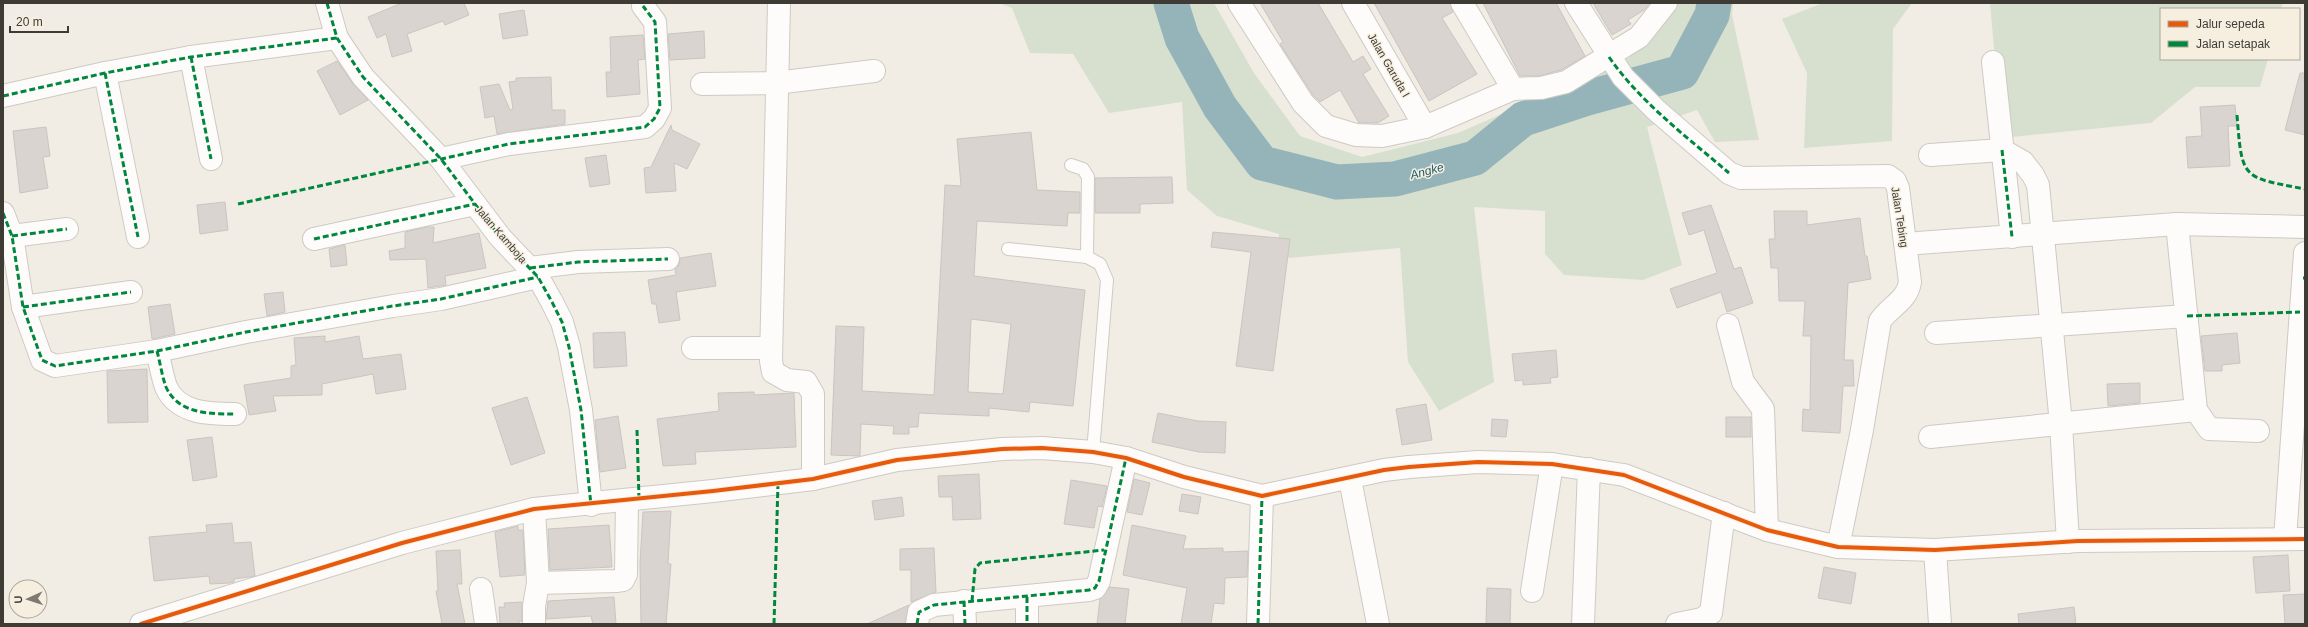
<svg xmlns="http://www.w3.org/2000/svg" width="2308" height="627" font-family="Helvetica,sans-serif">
<rect width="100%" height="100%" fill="#f1ede5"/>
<g fill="#d7e0cf">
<polygon points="999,3 1214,3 1254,73 1300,136 1362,157 1458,133 1629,58 1661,3 1733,3 1732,15 1759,140 1715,142 1697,110 1647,127 1682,265 1643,280 1564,275 1545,254 1545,211 1474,207 1494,382 1439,411 1408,362 1400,248 1277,259 1279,234 1217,216 1187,190 1182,102 1109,113 1073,54 1030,53 1012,8"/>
<polygon points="1823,3 1912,3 1893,29 1892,141 1804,148 1807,73 1782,19"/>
<polygon points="1990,3 2283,3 2281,9 2161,9 2161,59 2268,59 2260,87 2195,87 2151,123 2002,138"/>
</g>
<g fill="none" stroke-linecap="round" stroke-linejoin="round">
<polyline stroke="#95b4ba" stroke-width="35" points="1171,3 1182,38 1220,107 1262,163 1337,182 1395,179 1475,158 1523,119 1587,98 1682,72 1712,15 1714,3"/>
</g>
<g fill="#d9d4cf" stroke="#cac5c0" fill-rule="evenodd">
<polygon points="402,3 464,3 469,15 445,25 443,21 407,34 412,51 392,57 386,34 377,38 368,17"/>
<polygon points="1260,3 1318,3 1353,62 1363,56 1371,69 1363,74 1389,116 1378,123 1359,123 1340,90 1320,102 1313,95 1280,44 1283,42"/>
<polygon points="1374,3 1450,3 1453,12 1442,18 1477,74 1429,101"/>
<polygon points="1483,3 1556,3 1585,56 1561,70 1539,76 1520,76"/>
<polygon points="1593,3 1650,3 1644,10 1628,20 1631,24 1612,35"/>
<polygon points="524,10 528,35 503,39 499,14"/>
<polygon points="704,31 705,58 670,60 668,34"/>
<polygon points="643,35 645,59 638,60 640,94 607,97 606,72 611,72 610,37"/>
<polygon points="337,61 353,84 368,100 340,115 317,71"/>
<polygon points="2300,73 2305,73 2305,135 2285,130"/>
<polygon points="551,77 552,110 565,110 565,124 497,134 494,116 485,118 480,87 499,84 510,110 513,109 509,82 516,81 516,78"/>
<polygon points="2235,105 2237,126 2228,126 2230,166 2188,168 2186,137 2202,136 2200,107"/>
<polygon points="671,125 672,130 700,144 687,169 674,163 676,191 646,193 644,168 651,167"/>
<polygon points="46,127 50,156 43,157 48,188 20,193 13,131"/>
<path d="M 1031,132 L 1037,190 L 1080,192 L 1080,213 L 1068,213 L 1067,226 L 977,221 L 974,276 L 1085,290 L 1073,406 L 1030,402 L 1029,412 L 989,408 L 989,416 L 919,413 L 918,427 L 909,427 L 909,434 L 893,434 L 894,426 L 861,424 L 860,456 L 831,455 L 836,326 L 864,327 L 862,391 L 934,395 L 945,185 L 961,186 L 957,139 ZM 971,319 L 1011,324 L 1003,394 L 968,392 Z"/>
<polygon points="606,155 610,184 590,187 585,158"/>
<polygon points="1172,177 1173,203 1140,204 1140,213 1095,213 1095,178"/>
<polygon points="225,202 228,230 200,234 197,205"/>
<polygon points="1711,205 1734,269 1741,267 1753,303 1727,312 1721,292 1677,308 1670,289 1717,273 1704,230 1689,235 1682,213"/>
<polygon points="1774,211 1807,211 1807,225 1860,218 1865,256 1867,256 1871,279 1848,283 1844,360 1853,360 1854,386 1843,386 1840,433 1802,431 1803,409 1810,410 1811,336 1803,336 1805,301 1779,301 1778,268 1771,268 1769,239 1775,239"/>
<polygon points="427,227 434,227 433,243 479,233 486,268 445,276 446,285 428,288 426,259 390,260 389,251 405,248 405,232"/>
<polygon points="1213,232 1290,239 1273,371 1236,366 1251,252 1211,247"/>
<polygon points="345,245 347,265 331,267 329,249"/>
<polygon points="711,253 716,286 676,292 680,320 659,323 656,304 652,304 648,280 676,275 675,269 679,265 680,258"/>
<polygon points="283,292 285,312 267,316 264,294"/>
<polygon points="170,304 175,334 152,339 148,307"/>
<polygon points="625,332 627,366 594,368 593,333"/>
<polygon points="2237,333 2240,363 2222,365 2222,371 2205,371 2201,336"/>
<polygon points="325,336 325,342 359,336 363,359 401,354 406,389 376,394 373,374 322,384 322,395 273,396 276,411 249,415 244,385 291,378 291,366 296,365 294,338"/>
<polygon points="1556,350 1558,377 1550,378 1551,383 1523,385 1523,380 1515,381 1512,354"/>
<polygon points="147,369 148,422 108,423 107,371"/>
<polygon points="2140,383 2140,403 2108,406 2107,384"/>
<polygon points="754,392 754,395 794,393 796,447 695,452 696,464 663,466 657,419 719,411 718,393"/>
<polygon points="527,397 545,453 511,465 492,408"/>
<polygon points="1426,404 1432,440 1402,445 1396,409"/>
<polygon points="1158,413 1198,421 1226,422 1225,453 1199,452 1152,442"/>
<polygon points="618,416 626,468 600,472 595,420"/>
<rect x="1726" y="417" width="25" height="20"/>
<polygon points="1492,419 1508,420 1506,437 1491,436"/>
<polygon points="212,437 217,477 193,481 187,440"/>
<polygon points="979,474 981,519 953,520 952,497 939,497 938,476"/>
<polygon points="1134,479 1150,483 1142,515 1127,512"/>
<polygon points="1071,480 1107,486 1102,507 1098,506 1094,528 1064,524"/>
<polygon points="1182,494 1201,497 1198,514 1179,511"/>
<polygon points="902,497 904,516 875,520 872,501"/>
<polygon points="671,511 668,564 671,564 666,624 641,624 640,563 643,512"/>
<polygon points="232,523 234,543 251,542 255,576 234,579 234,582 230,583 210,584 209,576 154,581 149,537 207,532 206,525"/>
<polygon points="609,525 612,567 550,570 548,529"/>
<polygon points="1132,525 1186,536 1183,549 1223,548 1223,552 1248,551 1247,577 1225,578 1224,604 1214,603 1211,624 1181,624 1187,588 1123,575"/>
<polygon points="518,526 518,530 523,530 525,575 500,577 495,532"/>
<polygon points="934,548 936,592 911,602 911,570 900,570 900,549"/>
<polygon points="460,550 462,584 457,584 465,624 442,624 436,591 438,591 436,551"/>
<polygon points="2288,555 2290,591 2256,593 2253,557"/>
<polygon points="1824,567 1856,573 1851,604 1818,598"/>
<polygon points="1110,587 1129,589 1125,624 1097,624 1100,599"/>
<polygon points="1487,588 1511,589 1510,624 1486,624"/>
<polygon points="2305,594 2305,624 2285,624 2283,595"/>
<polygon points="614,597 616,624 593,624 591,616 546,619 548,601"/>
<polygon points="522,602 522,621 519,621 519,624 500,624 499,607 505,607 504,603"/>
<polygon points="909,605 905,624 867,624"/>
<polygon points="2074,607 2076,624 2019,624 2018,614"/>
</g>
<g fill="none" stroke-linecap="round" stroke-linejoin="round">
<g stroke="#cdcac3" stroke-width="14">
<g id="lane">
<polyline points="1071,165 1083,169 1088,177 1087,257"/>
<polyline points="1008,249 1087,257 1100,264 1107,280 1093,452"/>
</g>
</g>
<g stroke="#cdcac3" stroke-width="24">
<g id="street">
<polyline points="327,3 337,38 363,77 441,159 500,237 538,277 552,302 562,322 569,347 581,410 591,505"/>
<polyline points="779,3 771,361 773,372 787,380 806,382 813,394 813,479"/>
<polyline points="1239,3 1303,103 1326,126 1356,135 1382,136 1425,127 1513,89 1541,88 1566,82 1639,37 1666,3"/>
<polyline points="1353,3 1425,127"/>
<polyline points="1462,3 1513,89"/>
<path d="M 1576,3 L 1623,77 L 1656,110 L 1729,173 L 1741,178 L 1888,176 L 1895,181 L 1898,188 L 1910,282 C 1907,301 1890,306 1880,321 L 1862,430 L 1838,547"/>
<polyline points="191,57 211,159"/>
<polyline points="1993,62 2012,237"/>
<polyline points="105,73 138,237"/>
<polyline points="702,84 776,83 874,71"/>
<polyline points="3,96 105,73 191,57 337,38"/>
<polyline points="1930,155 2002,150 2023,162 2033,175 2038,185 2061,424 2068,542"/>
<polyline points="441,159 509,144 645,127 654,119 660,108 655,22 643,6"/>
<polyline points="3,213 12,236 23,307 42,360 55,366 157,351 246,332 393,306 441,299 538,277"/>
<polyline points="2177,224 2196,410"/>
<polyline points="12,236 67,229"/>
<polyline points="314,239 475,204"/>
<polyline points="1918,243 2177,224 2305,227"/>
<polyline points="530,268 578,262 668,259"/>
<polyline points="23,307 131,292"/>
<polyline points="1728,325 1743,382 1763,409 1767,530"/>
<polyline points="1936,333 2187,316"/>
<polyline points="693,348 770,348"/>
<path d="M 157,351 C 160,362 162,376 166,387 C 178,414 210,414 235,414"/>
<polyline points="1930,437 2196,410 2209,429 2258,431"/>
<polyline points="1350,479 1378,624"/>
<polyline points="534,509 538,583 616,581 623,580 626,574 627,500"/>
<polyline points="2285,539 2305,253"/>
<polyline points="1935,550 1940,624"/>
<polyline points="481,589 486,624"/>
<polyline points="1532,591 1552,464"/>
<polyline points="1027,597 1027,624"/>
<polyline points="964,601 965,624"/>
<polyline points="141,624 402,543 534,509 713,491 813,479 897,460 1002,449 1042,448 1093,452 1126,458 1184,477 1262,496 1384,470 1409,467 1478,462 1552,464 1624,475 1767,530 1838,547 1935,550 2078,541 2305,539"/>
<polyline points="534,624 534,606 538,583"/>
<polyline points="917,624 919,612 934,605 1089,590 1095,588 1099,581 1126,458"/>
<polyline points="1258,624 1262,496"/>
<polyline points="1583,624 1589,469"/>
<polyline points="1677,624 1702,619 1711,613 1724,513"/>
</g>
</g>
<use href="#lane" stroke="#fdfcfb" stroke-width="12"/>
<use href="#street" stroke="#fdfcfb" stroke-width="22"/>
<g stroke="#00873e" stroke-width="3" stroke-dasharray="6 3" stroke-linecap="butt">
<polyline points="327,3 337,38 363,77 441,159 500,237 538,277 552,302 562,322 569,347 581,410 591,505"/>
<polyline points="191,57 211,159"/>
<path d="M 1609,57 C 1641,103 1687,137 1729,173"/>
<polyline points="105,73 138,237"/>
<polyline points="3,96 105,73 191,57 337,38"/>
<path d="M 2237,115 C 2242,180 2242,177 2305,189"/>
<polyline points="2002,150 2012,237"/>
<polyline points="238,204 509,144 645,127 654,119 660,108 655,22 643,6"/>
<polyline points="3,213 12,236 23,307 42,360 55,366 157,351 246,332 393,306 441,299 538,277"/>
<polyline points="12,236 67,229"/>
<polyline points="314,239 475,204"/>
<polyline points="530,268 578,262 668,259"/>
<polyline points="2303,278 2305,278"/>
<polyline points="23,307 131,292"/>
<polyline points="2187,316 2300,312"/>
<path d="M 157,351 C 160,362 162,376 166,387 C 178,414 210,414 235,414"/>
<polyline points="637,430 639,499"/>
<polyline points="1027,597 1027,624"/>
<polyline points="964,601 965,624"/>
<polyline points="972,601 975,569 980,563 1104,550"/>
<polyline points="774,624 778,483"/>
<polyline points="917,624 919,612 934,605 1089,590 1095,588 1099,581 1126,458"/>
<polyline points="1258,624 1262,496"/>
</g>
<g stroke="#f6efe0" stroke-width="6">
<polyline id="cycleway" points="141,624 402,543 534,509 713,491 813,479 897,460 1002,449 1042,448 1093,452 1126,458 1184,477 1262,496 1384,470 1409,467 1478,462 1552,464 1624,475 1767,530 1838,547 1935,550 2078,541 2305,539"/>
</g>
<use href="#cycleway" stroke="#e8590c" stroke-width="4"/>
</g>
<g text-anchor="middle" stroke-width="3" stroke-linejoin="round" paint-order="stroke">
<g font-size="11" fill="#3e3b35" stroke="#f6efe0">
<text transform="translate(1389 65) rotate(60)" y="4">Jalan Garuda I</text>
<text transform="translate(1900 217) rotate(81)" y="4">Jalan Tebing</text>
<text transform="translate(501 234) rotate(49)" y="4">Jalan Kamboja</text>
</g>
<g font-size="12" font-style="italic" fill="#1f5b6a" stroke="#f6efe0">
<text transform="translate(1427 171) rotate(-15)" y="4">Angke</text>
</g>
</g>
<rect width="2308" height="627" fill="none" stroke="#3e3b35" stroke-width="8"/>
<rect x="2160" y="8" width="140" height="52" fill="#f6efe0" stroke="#aca79c"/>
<rect x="2168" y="21" width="20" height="6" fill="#e8590c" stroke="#aca79c"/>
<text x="2196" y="28" font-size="12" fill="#3e3b35">Jalur sepeda</text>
<rect x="2168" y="41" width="20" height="6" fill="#00873e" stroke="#aca79c"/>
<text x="2196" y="48" font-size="12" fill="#3e3b35">Jalan setapak</text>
<g transform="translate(28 599) rotate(267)"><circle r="19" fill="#f6efe0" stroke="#aca79c"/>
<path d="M0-3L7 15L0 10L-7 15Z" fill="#7d7973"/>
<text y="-6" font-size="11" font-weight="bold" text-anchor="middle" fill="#3e3b35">U</text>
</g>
<path d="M10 26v6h58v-6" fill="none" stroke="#3e3b35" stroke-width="2"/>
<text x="16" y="26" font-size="12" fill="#3e3b35" stroke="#f6efe0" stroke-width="3" paint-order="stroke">20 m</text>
</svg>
